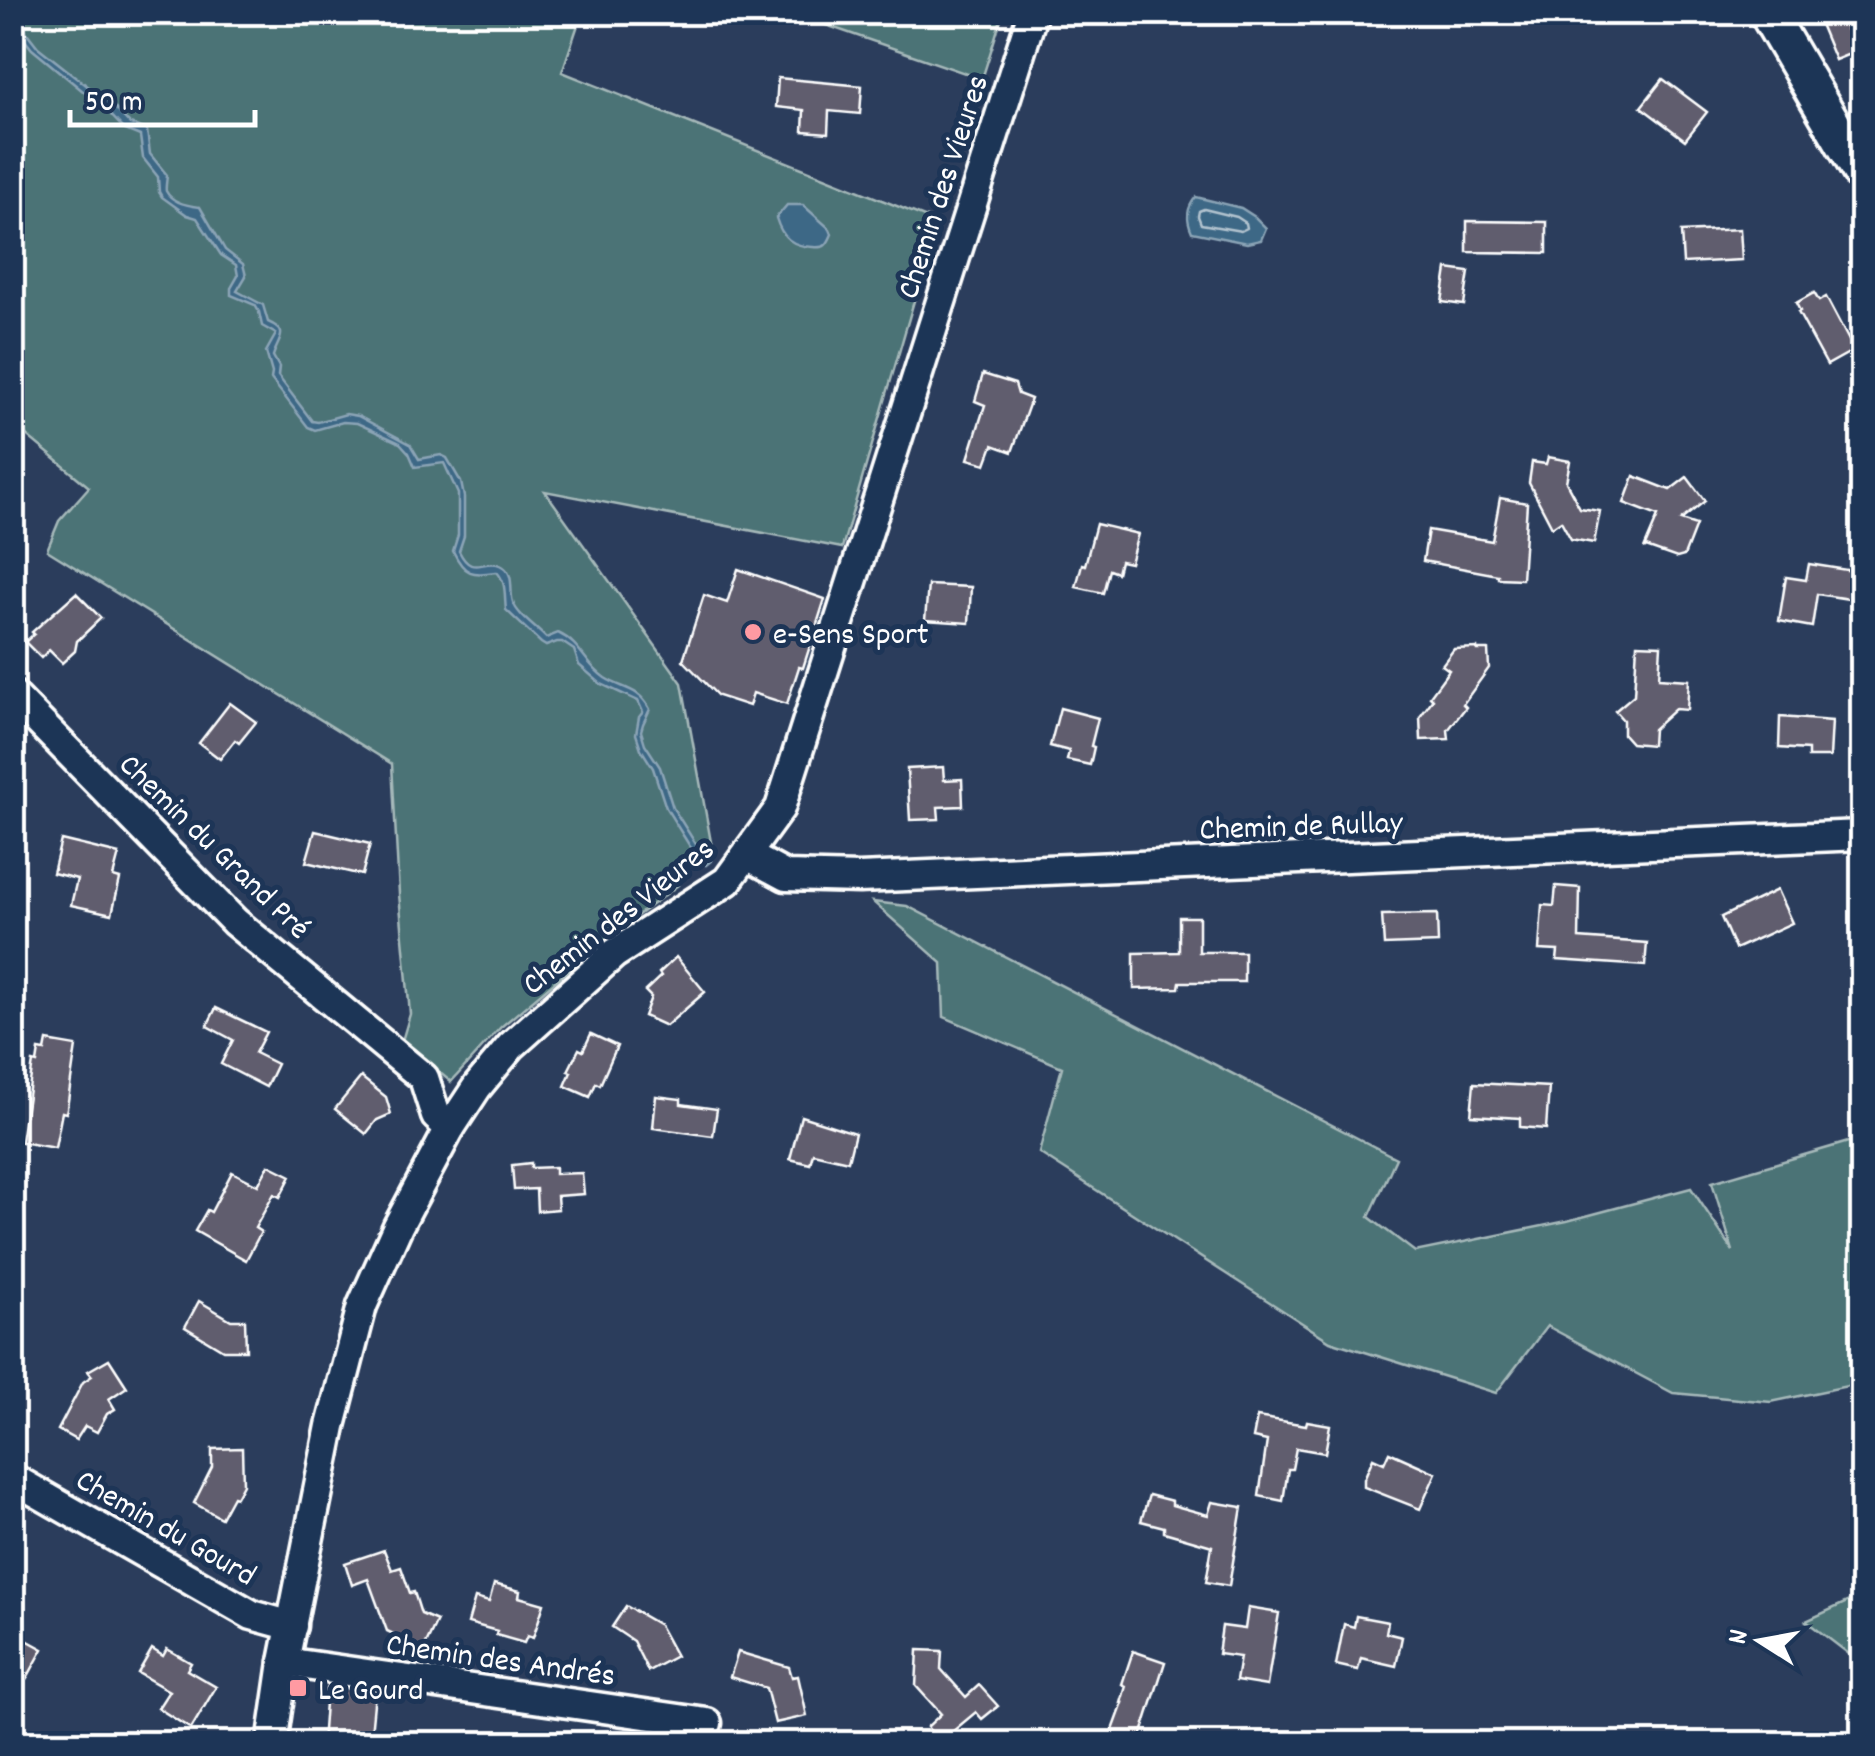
<svg xmlns="http://www.w3.org/2000/svg" width="1875" height="1756" font-family="Dekko,sans-serif">
<rect width="100%" height="100%" fill="#2b3d5c"/>
<filter id="ink" filterUnits="userSpaceOnUse"><feTurbulence type="fractalNoise" baseFrequency=".01" numOctaves="2"/><feDisplacementMap in="SourceGraphic" scale="20" xChannelSelector="R" yChannelSelector="G"/><feConvolveMatrix kernelMatrix="1 2 1 2 8 2 1 2 1" color-interpolation-filters="sRGB"/></filter>
<g filter="url(#ink)">
<g fill="#4c7376" stroke="#a6b9ba" stroke-width="2.5">
<polygon points="12,13 582,13 562,72 937,222 842,548 545,491 682,683 713,853 680,869 678,885 597,946 501,1027 451,1082 402,1041 410,1014 399,894 392,764 47,550 59,521 89,487 13,424"/>
<polygon points="791,13 1003,13 982,79"/>
<polygon points="873,902 907,906 1396,1158 1369,1217 1415,1252 1567,1221 1691,1188 1733,1251 1712,1182 1862,1138 1862,1383 1771,1402 1673,1393 1547,1326 1496,1393 1330,1341 1039,1153 1062,1067 944,1017 942,963"/>
<polygon points="1862,1595 1862,1664 1806,1621"/>
</g>
<g fill="#3e6886" stroke="#8ba4b6" stroke-width="2.5">
<path d="M 12,13 L 20,13 L 17,20 L 38,47 L 113,106 L 130,124 L 147,130 L 150,154 L 167,175 C 167,178 165,188 166,191 C 172,203 190,206 200,207 L 225,250 L 243,264 L 246,276 L 237,291 L 263,305 L 268,322 C 291,332 278,339 273,356 L 279,367 L 278,376 L 312,421 L 318,422 L 346,414 L 358,416 L 410,444 L 419,459 L 441,455 L 447,458 L 461,482 L 464,497 L 464,536 L 459,551 C 472,578 483,558 500,565 C 516,572 509,591 513,602 C 517,615 537,628 546,638 L 558,633 C 582,644 584,664 605,678 C 624,690 638,687 650,709 L 643,724 L 641,731 L 645,744 L 660,767 L 673,808 L 699,849 L 711,861 L 706,865 L 694,853 L 666,808 L 653,768 L 641,749 L 636,734 L 639,717 L 643,712 L 638,701 L 601,684 L 579,665 L 574,650 L 562,642 L 557,642 L 546,646 L 541,643 L 506,610 C 504,596 507,583 497,572 C 472,575 465,576 453,551 L 458,535 L 458,494 L 444,463 L 415,467 L 409,453 L 400,443 L 357,423 L 343,422 L 315,430 L 308,427 L 271,379 L 272,373 L 266,352 L 276,334 L 262,326 L 259,312 L 255,305 L 231,295 L 231,288 L 238,276 L 236,265 L 221,255 L 197,218 L 187,215 L 162,197 L 159,192 L 158,177 L 143,158 L 140,136 L 125,130 L 106,110 L 32,49 L 13,25 Z"/>
<path d="M 1196,197 L 1241,208 L 1255,217 L 1266,228 L 1261,240 L 1247,243 L 1192,232 C 1186,219 1186,208 1196,197 Z"/>
<path d="M 787,205 L 803,205 L 830,229 L 832,234 C 827,246 825,248 813,247 C 792,246 782,238 776,218 Z"/>
</g>
<g fill="none" stroke-linecap="round" stroke-linejoin="round">
<polygon stroke="#b2c3cf" stroke-width="2.5" points="1204,209 1237,217 1246,223 1247,228 1241,231 1201,224 1198,216 1199,211"/>
</g>
<g fill="#615d6e" stroke="#fff" stroke-width="2.5">
<polygon points="1815,12 1838,12 1857,51 1835,60"/>
<polygon points="778,78 862,86 860,114 829,111 828,133 803,131 804,110 776,107"/>
<polygon points="1663,79 1707,112 1685,140 1641,107"/>
<polygon points="1467,221 1547,222 1547,253 1467,252"/>
<polygon points="1740,229 1742,260 1683,263 1681,232"/>
<polygon points="1447,269 1469,272 1464,305 1442,302"/>
<polygon points="1814,293 1819,301 1826,297 1854,350 1827,365 1798,312 1800,311 1796,303"/>
<polygon points="983,374 1015,384 1018,394 1031,399 1012,452 993,445 986,464 968,459 985,405 975,401"/>
<polygon points="1548,457 1570,461 1566,482 1580,508 1600,511 1594,543 1571,539 1561,521 1552,527 1529,483 1532,462 1546,464"/>
<polygon points="1634,476 1670,490 1687,477 1705,501 1681,520 1696,525 1684,556 1677,558 1646,547 1644,549 1658,516 1624,503"/>
<polygon points="1500,498 1527,503 1522,579 1498,578 1498,575 1423,561 1428,530 1492,541"/>
<polygon points="1096,524 1138,534 1130,563 1120,561 1117,573 1109,570 1103,593 1076,587 1082,564 1085,565"/>
<polygon points="1809,564 1853,571 1849,599 1817,594 1812,627 1779,621 1786,577 1806,580"/>
<polygon points="738,569 825,599 803,668 799,667 787,704 753,693 749,706 718,696 683,660 704,595 727,603"/>
<polygon points="928,585 971,587 969,623 925,620"/>
<polygon points="76,593 101,618 77,641 75,651 62,663 49,650 41,658 25,642 34,634 32,632"/>
<polygon points="1637,644 1661,645 1659,678 1689,680 1687,710 1675,709 1653,729 1652,745 1631,743 1623,734 1623,720 1615,711 1634,695"/>
<polygon points="1477,648 1477,650 1488,650 1489,668 1463,704 1466,707 1448,730 1449,739 1421,740 1420,717 1433,699 1430,696 1449,670 1442,665 1454,649"/>
<polygon points="230,703 256,722 239,743 235,740 220,759 199,743"/>
<polygon points="1060,708 1098,718 1091,746 1094,747 1090,765 1067,760 1069,751 1050,746"/>
<polygon points="1780,717 1832,721 1830,757 1808,757 1808,750 1779,748"/>
<polygon points="943,767 944,780 962,779 963,806 938,807 939,819 910,820 907,769"/>
<polygon points="315,831 370,844 362,875 306,862"/>
<polygon points="61,840 119,854 113,877 120,879 112,914 71,905 77,879 53,873"/>
<polygon points="1556,886 1580,888 1579,938 1647,943 1645,966 1557,960 1558,951 1539,950 1542,905 1554,906"/>
<polygon points="1777,890 1792,923 1735,949 1721,917"/>
<polygon points="1437,914 1438,943 1384,945 1382,915"/>
<polygon points="1179,917 1199,917 1199,952 1244,952 1244,982 1180,982 1179,988 1134,989 1134,953 1179,952"/>
<polygon points="676,957 705,992 666,1026 644,1016 651,997 645,991 661,976 659,973"/>
<polygon points="216,1008 266,1032 255,1053 277,1064 266,1087 221,1064 233,1040 207,1026"/>
<polygon points="591,1034 617,1046 600,1085 596,1083 590,1097 565,1086 571,1072 568,1071 579,1049 583,1051"/>
<polygon points="47,1041 76,1046 67,1108 66,1113 62,1112 55,1148 21,1142 33,1062 37,1063 39,1050 45,1051"/>
<polygon points="361,1077 386,1097 391,1114 377,1120 366,1134 335,1109"/>
<polygon points="1474,1083 1549,1087 1546,1129 1520,1127 1520,1118 1471,1115"/>
<polygon points="656,1096 681,1099 681,1104 717,1109 713,1136 653,1128"/>
<polygon points="801,1116 855,1133 848,1161 813,1153 810,1164 790,1159"/>
<polygon points="531,1163 531,1168 555,1167 555,1174 582,1173 584,1194 557,1196 558,1209 537,1211 536,1189 514,1190 512,1165"/>
<polygon points="269,1165 291,1176 280,1197 274,1194 255,1228 261,1232 246,1260 195,1231 207,1210 211,1212 232,1172 258,1185"/>
<polygon points="199,1301 231,1320 245,1320 246,1350 223,1350 185,1327"/>
<polygon points="109,1359 127,1387 109,1399 115,1409 107,1414 97,1432 85,1426 76,1440 58,1430 83,1382 92,1376 88,1371"/>
<polygon points="1257,1417 1306,1425 1307,1421 1330,1425 1325,1453 1296,1448 1292,1469 1288,1469 1283,1501 1259,1496 1267,1441 1253,1438"/>
<polygon points="242,1448 243,1484 236,1497 233,1496 221,1518 194,1503 212,1467 212,1449"/>
<polygon points="1389,1452 1436,1473 1420,1509 1364,1487 1364,1479 1373,1458 1384,1463"/>
<polygon points="1149,1495 1172,1501 1172,1505 1208,1515 1212,1502 1242,1507 1229,1586 1206,1582 1212,1546 1164,1532 1164,1527 1141,1521"/>
<polygon points="384,1550 392,1570 401,1567 410,1593 414,1592 421,1614 437,1621 421,1655 402,1645 404,1639 387,1631 368,1579 352,1585 345,1563"/>
<polygon points="494,1584 520,1591 519,1597 544,1604 533,1638 527,1636 524,1643 496,1635 497,1631 468,1623 475,1598 489,1602"/>
<polygon points="626,1606 659,1625 676,1656 648,1671 633,1641 612,1627"/>
<polygon points="1248,1608 1279,1613 1267,1686 1236,1681 1240,1657 1218,1654 1222,1626 1245,1629"/>
<polygon points="1356,1616 1388,1622 1386,1633 1402,1637 1396,1666 1361,1658 1358,1670 1336,1665 1344,1624 1354,1627"/>
<polygon points="12,1632 43,1649 27,1678 12,1669"/>
<polygon points="152,1649 163,1656 167,1649 191,1663 187,1670 216,1687 191,1729 158,1708 169,1691 138,1673"/>
<polygon points="918,1650 942,1651 941,1669 966,1697 979,1685 998,1706 982,1719 976,1712 940,1742 927,1727 941,1714 916,1686"/>
<polygon points="1133,1651 1165,1662 1139,1743 1112,1733 1123,1703 1121,1703 1126,1686 1122,1684"/>
<polygon points="738,1652 789,1667 792,1677 798,1676 807,1716 775,1723 766,1688 730,1677"/>
<polygon points="328,1686 375,1693 370,1744 322,1744 326,1689"/>
</g>
<g fill="none" stroke-linecap="round" stroke-linejoin="round">
<g stroke="#fff" stroke-width="35">
<g id="minor">
<polyline points="12,694 235,922 424,1078 436,1116 450,1128"/>
<polyline points="747,855 786,876 859,878 1862,835"/>
<polyline points="12,1478 252,1615 292,1626"/>
<polyline points="284,1662 707,1723"/>
<polyline points="272,1744 284,1662 331,1426 362,1306 398,1226 450,1128 477,1087 511,1046 614,954 727,881 780,808 1033,12"/>
</g>
</g>
<g stroke="#fff" stroke-width="42">
<polyline id="tertiary" points="1767,12 1862,174"/>
</g>
<use href="#minor" stroke="#1d3557" stroke-width="28"/>
<use href="#tertiary" stroke="#1d3557" stroke-width="35"/>
</g>
</g>
<g fill="#ff9aa2" stroke="#1d3557" stroke-width="4">
<circle cx="753" cy="632" r="10"/>
<rect x="288" y="1678" width="20" height="20" rx="5"/>
</g>
<g text-anchor="middle" stroke-width="10" stroke-linejoin="round" paint-order="stroke">
<g font-size="32" fill="#fff" stroke="#1d3557">
<text transform="translate(941 186) rotate(-72)" y="11">Chemin des Vieures</text>
<text transform="translate(1301 824) rotate(-2)" y="11">Chemin de Rullay</text>
<text transform="translate(216 845) rotate(44)" y="11">Chemin du Grand Pré</text>
<text transform="translate(617 915) rotate(-38)" y="11">Chemin des Vieures</text>
<text transform="translate(167 1526) rotate(30)" y="11">Chemin du Gourd</text>
<text transform="translate(501 1658) rotate(8)" y="11">Chemin des Andrés</text>
</g>
<g font-size="32" fill="#fff" stroke="#1d3557" text-anchor="start">
<text x="773" y="643">e-Sens Sport</text>
<text x="318" y="1699">Le Gourd</text>
</g>
</g>
<rect width="1875" height="1756" fill="none" stroke="#1d3557" stroke-width="50"/>
<rect x="25" y="25" width="1825" height="1706" fill="none" stroke="#fff" stroke-width="4" filter="url(#ink)"/>
<g transform="translate(1760 1641) rotate(281)" stroke="#1d3557" stroke-width="8" paint-order="stroke">
<path d="M0-8L18 38L0 25L-18 38Z" fill="#ffffff"/>
<text y="-15" font-size="28" font-weight="bold" text-anchor="middle" fill="#ffffff">N</text>
</g>
<path d="M70 110v15h185v-15" fill="none" stroke="#ffffff" stroke-width="5"/>
<text x="85" y="110" font-size="30" fill="#ffffff" stroke="#1d3557" stroke-width="8" paint-order="stroke">50 m</text>
</svg>
